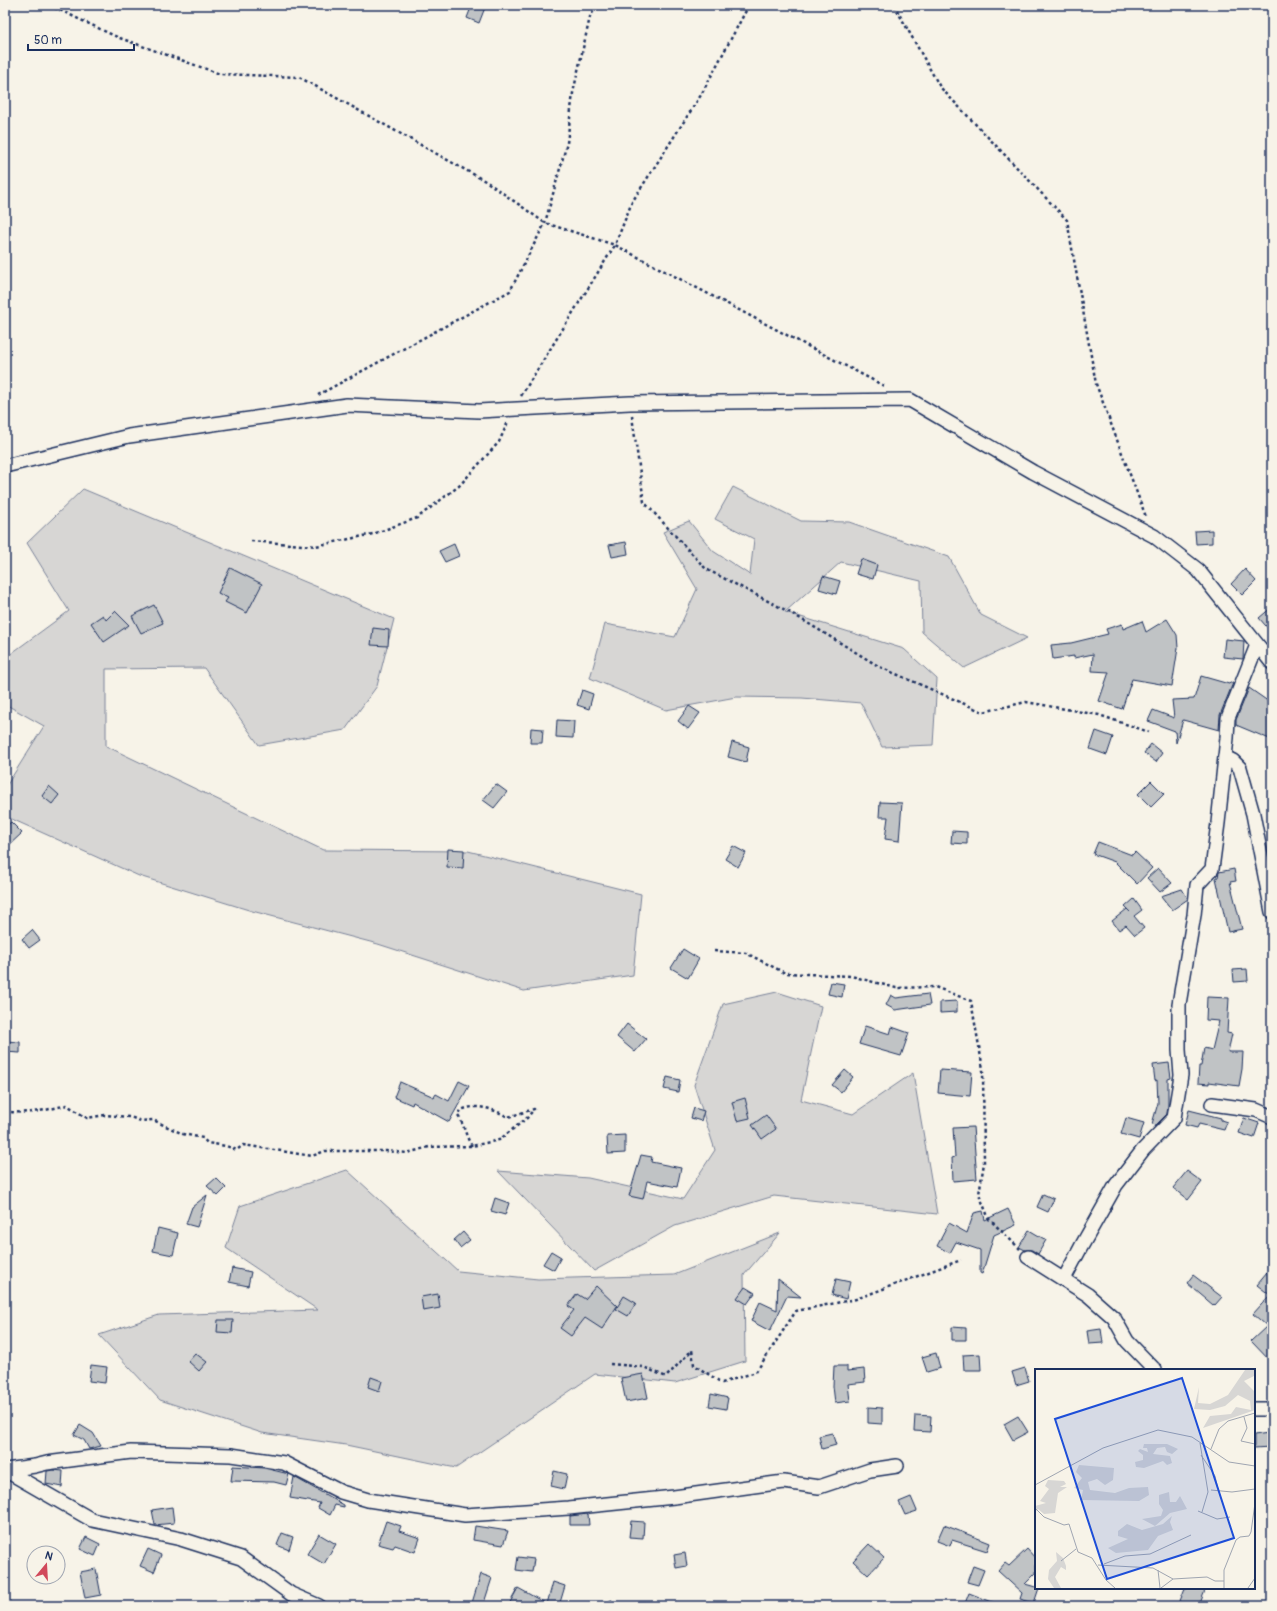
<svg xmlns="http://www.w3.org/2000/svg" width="1277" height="1611" font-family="Pangolin,sans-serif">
<rect width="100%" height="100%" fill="#f7f3e8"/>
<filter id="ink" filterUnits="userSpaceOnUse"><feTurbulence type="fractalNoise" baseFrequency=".025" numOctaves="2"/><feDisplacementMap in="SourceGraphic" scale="8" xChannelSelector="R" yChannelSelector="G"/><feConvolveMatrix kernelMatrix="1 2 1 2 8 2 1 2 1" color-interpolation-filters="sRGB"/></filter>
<g filter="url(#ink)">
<g fill="#d7d6d4" stroke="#798299">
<polygon points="733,487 801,521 849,522 949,557 981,615 1027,638 964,668 922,632 921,581 841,562 785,612 904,649 937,679 933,745 882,747 861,703 802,698 736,697 666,710 590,678 605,624 675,637 697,589 663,532 689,521 713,551 750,575 754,539 715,519"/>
<polygon points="83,489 394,619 377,686 345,730 259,745 204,668 106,669 106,746 323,850 468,851 641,894 633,975 524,991 378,944 252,911 139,876 5,816 5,788 44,726 5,704 5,658 69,611 27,543"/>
<polygon points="777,992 821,1006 801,1100 853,1114 913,1073 937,1214 774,1196 675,1226 594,1271 498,1171 588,1178 683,1199 715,1150 694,1085 723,1004"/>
<polygon points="347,1170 458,1271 538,1279 674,1275 780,1233 744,1275 745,1361 675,1383 595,1374 456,1468 346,1445 262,1433 160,1400 99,1335 159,1315 318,1310 226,1248 240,1206"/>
</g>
<g fill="#c0c3c5" stroke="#1b2f5e">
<polygon points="472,5 486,5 479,23 467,18"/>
<polygon points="1212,530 1212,543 1196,544 1195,531"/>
<polygon points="626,542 628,554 612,557 609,545"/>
<polygon points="454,544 459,556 445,562 439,551"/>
<polygon points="861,559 877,565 873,579 856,574"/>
<polygon points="230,568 262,584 247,613 225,602 228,598 218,593"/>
<polygon points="1245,569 1256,581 1242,595 1231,584"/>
<polygon points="823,576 840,581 836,594 819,589"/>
<polygon points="154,605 163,623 141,633 132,616"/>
<polygon points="1272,607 1272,633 1259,618"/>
<polygon points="115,611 129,625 104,642 91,623 103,615 106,620"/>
<polygon points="1167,619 1177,635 1178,648 1172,686 1132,679 1122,709 1099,701 1109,672 1092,671 1093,654 1074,658 1074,656 1053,659 1051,645 1071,643 1108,634 1106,629 1122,624 1123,629 1142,621 1146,632"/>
<polygon points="373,628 389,630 388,646 371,645"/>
<polygon points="1225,639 1244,641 1243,659 1223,657"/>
<polygon points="1201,676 1229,684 1230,683 1233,683 1220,715 1219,730 1183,720 1176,743 1175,731 1148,721 1153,710 1174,718 1172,700 1194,699"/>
<polygon points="1249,688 1272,704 1272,740 1236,725 1236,720"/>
<polygon points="582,690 593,694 589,709 577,705"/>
<polygon points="689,706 700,713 688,729 678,721"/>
<polygon points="557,720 574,721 573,738 556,737"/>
<polygon points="531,728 543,729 542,743 530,743"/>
<polygon points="1096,731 1113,737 1107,755 1090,749"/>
<polygon points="732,742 749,747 746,762 728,757"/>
<polygon points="1151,744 1162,753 1156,762 1144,753"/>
<polygon points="1151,781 1164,794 1151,807 1138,794"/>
<polygon points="496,784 507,792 494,808 483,800"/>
<polygon points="49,786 59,795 52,804 42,796"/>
<polygon points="880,802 902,803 899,841 885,839 888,817 879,817"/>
<polygon points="11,822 22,833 5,849 5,827"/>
<polygon points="952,831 967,832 967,844 951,843"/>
<polygon points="1098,842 1132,855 1135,852 1152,868 1137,884 1115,862 1093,854"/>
<polygon points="733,846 746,853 738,867 725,859"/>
<polygon points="448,849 464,850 463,868 447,867"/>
<polygon points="1158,868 1172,883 1160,892 1147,878"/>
<polygon points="1234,869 1236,881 1230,882 1242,929 1228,932 1216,878 1218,877 1219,872"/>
<polygon points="1182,889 1188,899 1172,910 1161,896"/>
<polygon points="1134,899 1142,910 1134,916 1144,928 1135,935 1126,925 1119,930 1112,921 1127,909 1130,912 1125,907"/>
<polygon points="32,930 40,940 29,948 22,939"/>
<polygon points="683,949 699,959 688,978 671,968"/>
<polygon points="1247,969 1248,981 1234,982 1233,970"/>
<polygon points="831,982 844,984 842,997 828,994"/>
<polygon points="928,994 930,1005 895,1010 886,1005 891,995 896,998"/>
<polygon points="1207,997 1229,998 1227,1033 1232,1034 1228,1052 1243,1052 1242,1069 1239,1086 1209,1082 1209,1084 1198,1083 1199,1066 1201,1066 1204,1048 1212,1050 1219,1021 1206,1020"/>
<polygon points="957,1001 957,1012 940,1013 940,1002"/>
<polygon points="627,1024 646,1039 635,1052 617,1037"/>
<polygon points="865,1026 890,1034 892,1027 909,1033 901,1056 859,1044"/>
<polygon points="5,1041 20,1042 20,1053 5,1052"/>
<polygon points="1169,1063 1171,1078 1168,1079 1168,1105 1167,1114 1156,1125 1152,1124 1158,1103 1157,1080 1155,1081 1153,1065"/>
<polygon points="845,1070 853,1077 841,1092 832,1085"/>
<polygon points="940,1070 972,1072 970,1096 938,1093"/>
<polygon points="667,1077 680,1080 678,1092 664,1089"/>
<polygon points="459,1081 469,1086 449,1122 413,1102 412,1105 394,1097 400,1082 434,1097 436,1094 449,1101"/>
<polygon points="745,1098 750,1118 737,1121 732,1102"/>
<polygon points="694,1108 704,1111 701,1121 691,1118"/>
<polygon points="1189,1110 1221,1118 1221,1120 1227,1122 1224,1130 1199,1124 1197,1128 1185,1125"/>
<polygon points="766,1115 776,1129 762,1139 752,1125"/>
<polygon points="1126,1118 1144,1123 1139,1139 1121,1134"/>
<polygon points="1244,1118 1259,1123 1254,1138 1239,1133"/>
<polygon points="973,1127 977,1179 953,1181 952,1158 955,1157 953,1128"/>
<polygon points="625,1135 625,1153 608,1154 607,1136"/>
<polygon points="641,1155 652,1157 651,1162 681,1168 677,1187 647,1181 643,1199 629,1196"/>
<polygon points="1187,1171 1202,1182 1188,1200 1173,1188"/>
<polygon points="216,1178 226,1188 218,1196 207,1186"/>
<polygon points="1043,1194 1054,1199 1048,1212 1037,1207"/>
<polygon points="207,1195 197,1227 186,1224 192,1207"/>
<polygon points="495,1198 509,1203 505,1215 491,1211"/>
<polygon points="1008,1209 1016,1225 994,1235 982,1274 980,1273 980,1250 956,1242 950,1253 937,1246 949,1223 967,1233 974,1213 983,1211 985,1220"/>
<polygon points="158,1228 178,1233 173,1255 153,1251"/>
<polygon points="1029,1230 1046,1240 1038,1254 1032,1250 1025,1250 1019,1247"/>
<polygon points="463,1232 470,1240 460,1248 454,1240"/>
<polygon points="551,1251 561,1257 554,1270 543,1264"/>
<polygon points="1272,1267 1272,1363 1251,1341 1267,1326 1253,1314 1270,1295 1257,1285"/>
<polygon points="232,1268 251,1272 248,1286 229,1282"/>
<polygon points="1193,1275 1222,1297 1215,1305 1214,1304 1213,1305 1187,1283"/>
<polygon points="778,1279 801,1297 787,1296 770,1331 751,1321 760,1302 777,1310"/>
<polygon points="836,1279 850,1282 846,1299 832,1295"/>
<polygon points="596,1286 617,1306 602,1329 585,1318 571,1336 560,1328 574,1310 568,1306 577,1294 585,1299"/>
<polygon points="745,1287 755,1293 747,1304 737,1298"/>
<polygon points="438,1294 440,1308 423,1311 421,1297"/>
<polygon points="624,1296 636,1303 628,1316 616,1309"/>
<polygon points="218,1320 233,1320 232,1333 217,1332"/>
<polygon points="952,1327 966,1328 966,1340 952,1340"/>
<polygon points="1101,1329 1103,1343 1089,1344 1087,1331"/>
<polygon points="195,1353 207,1362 199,1371 188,1361"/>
<polygon points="936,1353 940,1368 927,1372 922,1357"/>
<polygon points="980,1354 981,1370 964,1370 963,1355"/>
<polygon points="91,1365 107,1367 105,1383 89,1381"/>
<polygon points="834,1366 847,1366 847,1371 864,1369 865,1382 848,1384 850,1401 835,1403 833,1386"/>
<polygon points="1025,1368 1029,1381 1016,1385 1012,1372"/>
<polygon points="643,1374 648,1398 626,1402 621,1378"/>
<polygon points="371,1377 382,1381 379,1391 368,1387"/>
<polygon points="711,1394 728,1398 726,1409 709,1406"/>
<polygon points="868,1407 882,1408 882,1424 868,1423"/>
<polygon points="915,1415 931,1416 930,1432 914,1431"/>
<polygon points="1018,1416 1028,1432 1013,1440 1004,1424"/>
<polygon points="80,1425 93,1433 101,1446 89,1449 84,1440 74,1435"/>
<polygon points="832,1433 836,1445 822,1449 819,1436"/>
<polygon points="1269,1433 1271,1447 1254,1448 1254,1435"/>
<polygon points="233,1466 264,1468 289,1474 286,1485 274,1482 231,1481"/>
<polygon points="53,1470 63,1471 62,1487 46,1484 47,1471"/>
<polygon points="554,1471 567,1474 564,1489 551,1486"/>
<polygon points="294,1477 344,1505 344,1507 335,1505 330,1515 318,1508 320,1503 290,1498"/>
<polygon points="911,1497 917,1511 905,1515 899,1502"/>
<polygon points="172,1507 174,1523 155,1525 152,1510"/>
<polygon points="588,1514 589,1525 570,1525 570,1516"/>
<polygon points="386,1521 401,1526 399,1531 420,1538 415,1552 395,1545 393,1548 378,1544"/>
<polygon points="631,1521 644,1522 643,1538 629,1537"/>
<polygon points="944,1525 990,1543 987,1551 952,1540 950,1546 937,1541"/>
<polygon points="475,1526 508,1531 503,1545 473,1540"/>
<polygon points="282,1533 293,1537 289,1550 277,1545"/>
<polygon points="319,1534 336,1544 324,1564 307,1554"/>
<polygon points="86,1537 100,1544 95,1556 80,1549"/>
<polygon points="869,1544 884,1558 868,1575 853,1561"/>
<polygon points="148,1549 161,1555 154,1572 140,1566"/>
<polygon points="1027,1549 1036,1559 1036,1573 1025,1584 1039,1588 1034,1603 1020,1599 1022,1593 998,1571 1005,1563 1009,1566"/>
<polygon points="685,1553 687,1566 676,1568 674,1555"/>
<polygon points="518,1557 534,1559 532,1572 516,1570"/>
<polygon points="973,1566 984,1570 978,1585 967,1582"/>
<polygon points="96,1569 101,1595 85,1598 80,1572"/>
<polygon points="481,1574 492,1578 483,1606 471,1606"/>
<polygon points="553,1582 565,1586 559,1606 508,1606 518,1588 547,1604"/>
<polygon points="1185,1588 1206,1588 1199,1606 1178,1606"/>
<polygon points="969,1593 1000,1605 1000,1606 964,1606"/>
</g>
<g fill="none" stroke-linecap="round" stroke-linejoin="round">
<g stroke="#1b2f5e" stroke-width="16">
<g id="street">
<polyline points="5,466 129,436 347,405 479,411 630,403 910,400 1033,472 1154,536 1198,570 1272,663"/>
<polyline points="1225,757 1233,761 1240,768 1253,814 1272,912"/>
<polyline points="1212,1104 1256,1110 1272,1117"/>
<polyline points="1028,1257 1088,1295 1114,1318 1127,1341 1155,1370"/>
<polyline points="1064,1279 1081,1247 1116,1185 1143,1150 1174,1118 1181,1075 1179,1050 1179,1004 1194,915 1197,885 1212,869 1218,823 1227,738 1228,718 1257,645"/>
<polyline points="1254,1409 1272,1409"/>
<polyline points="5,1470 92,1520 181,1539 241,1558 291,1594 319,1606"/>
<polyline points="6,1470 35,1466 47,1463 131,1452 231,1455 284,1463 341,1492 368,1500 465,1515 569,1508 674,1497 784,1482 819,1487 870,1470 897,1466"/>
</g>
</g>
<g stroke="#1b2f5e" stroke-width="2.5" stroke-dasharray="3 3" stroke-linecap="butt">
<polyline points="49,5 117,37 220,74 299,77 487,182 545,223 615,245 886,387"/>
<polyline points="894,5 940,87 1067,220 1096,384 1146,517"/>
<polyline points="318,395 510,291 545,223 567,143 573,93 590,17 597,5"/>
<polyline points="521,396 615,245 632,202 701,95 749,5"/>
<polyline points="632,416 644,502 706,569 791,613 880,667 983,712 1026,702 1099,715 1149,732"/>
<polyline points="251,541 316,546 373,534 417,518 459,486 499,442 508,422"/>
<polyline points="714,951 746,953 785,973 851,976 896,988 935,987 971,1001 983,1069 984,1163 979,1194 989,1219 1020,1249"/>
<path d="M 5,1111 C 26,1115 47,1110 67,1105 L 87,1118 L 105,1115 L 130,1117 L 141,1121 L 153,1120 L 183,1134 L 203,1138 L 207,1143 L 226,1146 L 237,1150 L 243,1145 L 312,1156 L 325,1151 L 386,1151 L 407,1153 L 429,1147 L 472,1146 L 499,1140 L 527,1118 L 534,1109 L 508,1117 C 493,1109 477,1103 461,1110 L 458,1116 C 465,1126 465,1136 472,1146"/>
<polyline points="610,1364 644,1367 666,1377 692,1350 694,1365 722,1383 756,1372 796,1311 856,1299 961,1260"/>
<polyline points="592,1606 615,1600"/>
</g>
<use href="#street" stroke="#f7f3e8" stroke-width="13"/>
</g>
</g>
<g transform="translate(1035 1369)">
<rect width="220" height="220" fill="#f7f3e8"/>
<path d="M 210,1 L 220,1 L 219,7 L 209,12 L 220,23 L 220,41 L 168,59 L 175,47 L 196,45 L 201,38 L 216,41 L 215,32 L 203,26 L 190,37 L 175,41 L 159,40 L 164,18 L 163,34 L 175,35 L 193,26 ZM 109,75 L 132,75 L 143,80 L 137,85 L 132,83 L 130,78 L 122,79 L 118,85 L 135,87 L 137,94 L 132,96 L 128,92 L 109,99 L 101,98 L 100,93 L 108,91 L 108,86 L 103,82 L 105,80 L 113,83 L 112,79 L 108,79 ZM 44,96 L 79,99 L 78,111 L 70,116 L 62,110 L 53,113 L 55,121 L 80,124 L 94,119 L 113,118 L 114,126 L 104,132 L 46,131 L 48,121 L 39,119 L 47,109 L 41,103 ZM 13,111 L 29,112 L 31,115 L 25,118 L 32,118 L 23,124 L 20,144 L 9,145 L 3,140 L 0,143 L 0,137 L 11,134 L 5,132 L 14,120 L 10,117 ZM 134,123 L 135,133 L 141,133 L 145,127 L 152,140 L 135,144 L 120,157 L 107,150 L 126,147 L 128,141 L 124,135 L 124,126 ZM 137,147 L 135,153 L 138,161 L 123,167 L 113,181 L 81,184 L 73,179 L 93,170 L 83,167 L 83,162 L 92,155 L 107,161 L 128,155 ZM 21,183 L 28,189 L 31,197 L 31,201 L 26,198 L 20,208 L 26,219 L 19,219 L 13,210 L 14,201 L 22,192 Z" fill="#d7d6d4"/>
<path fill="none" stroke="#9fa5b1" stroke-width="1" d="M 209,48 L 212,59 L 206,72 L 220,75M 165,74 L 173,123 L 167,143M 176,80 L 184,60 L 193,52 L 220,44M 166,86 L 180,107 L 183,120M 0,116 L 68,79 L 123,61 L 157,68 L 194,93 L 220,97M 176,121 L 197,123 L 220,120M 1,140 L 9,148 L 29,156 L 34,155 L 43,183 L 57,189 L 71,211 L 80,219M 163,142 L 182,150 L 195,148M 26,192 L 41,180M 69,195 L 90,187 L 115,185 L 156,166M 63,196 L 118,199 L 138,210 L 172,208 L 180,212 L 189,212M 123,201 L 125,219M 126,219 L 138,210M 189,219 L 189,201 L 201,171 L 205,168 L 214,167 L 216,163 L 220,134M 213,219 L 220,209"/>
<path fill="#1d4ed8" fill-opacity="0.15" stroke="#1d4ed8" stroke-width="2" d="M 147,9 L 199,169 L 72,210 L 20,50 Z"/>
<rect width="220" height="220" fill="none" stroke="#1b2f5e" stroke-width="2"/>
</g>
<rect width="1277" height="1611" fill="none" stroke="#f7f3e8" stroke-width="20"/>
<rect x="10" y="10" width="1257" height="1591" fill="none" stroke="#1b2f5e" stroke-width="1.5" filter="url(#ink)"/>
<g transform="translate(46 1565) rotate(18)"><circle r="19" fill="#f7f3e8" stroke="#9fa5b1"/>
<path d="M0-3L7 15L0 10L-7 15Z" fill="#d1495b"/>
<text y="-6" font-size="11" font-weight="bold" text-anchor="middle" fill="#1b2f5e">N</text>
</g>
<path d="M28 44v6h106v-6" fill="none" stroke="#1b2f5e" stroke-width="2"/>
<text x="34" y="44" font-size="12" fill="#1b2f5e" stroke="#f7f3e8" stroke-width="3" paint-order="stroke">50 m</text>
</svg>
